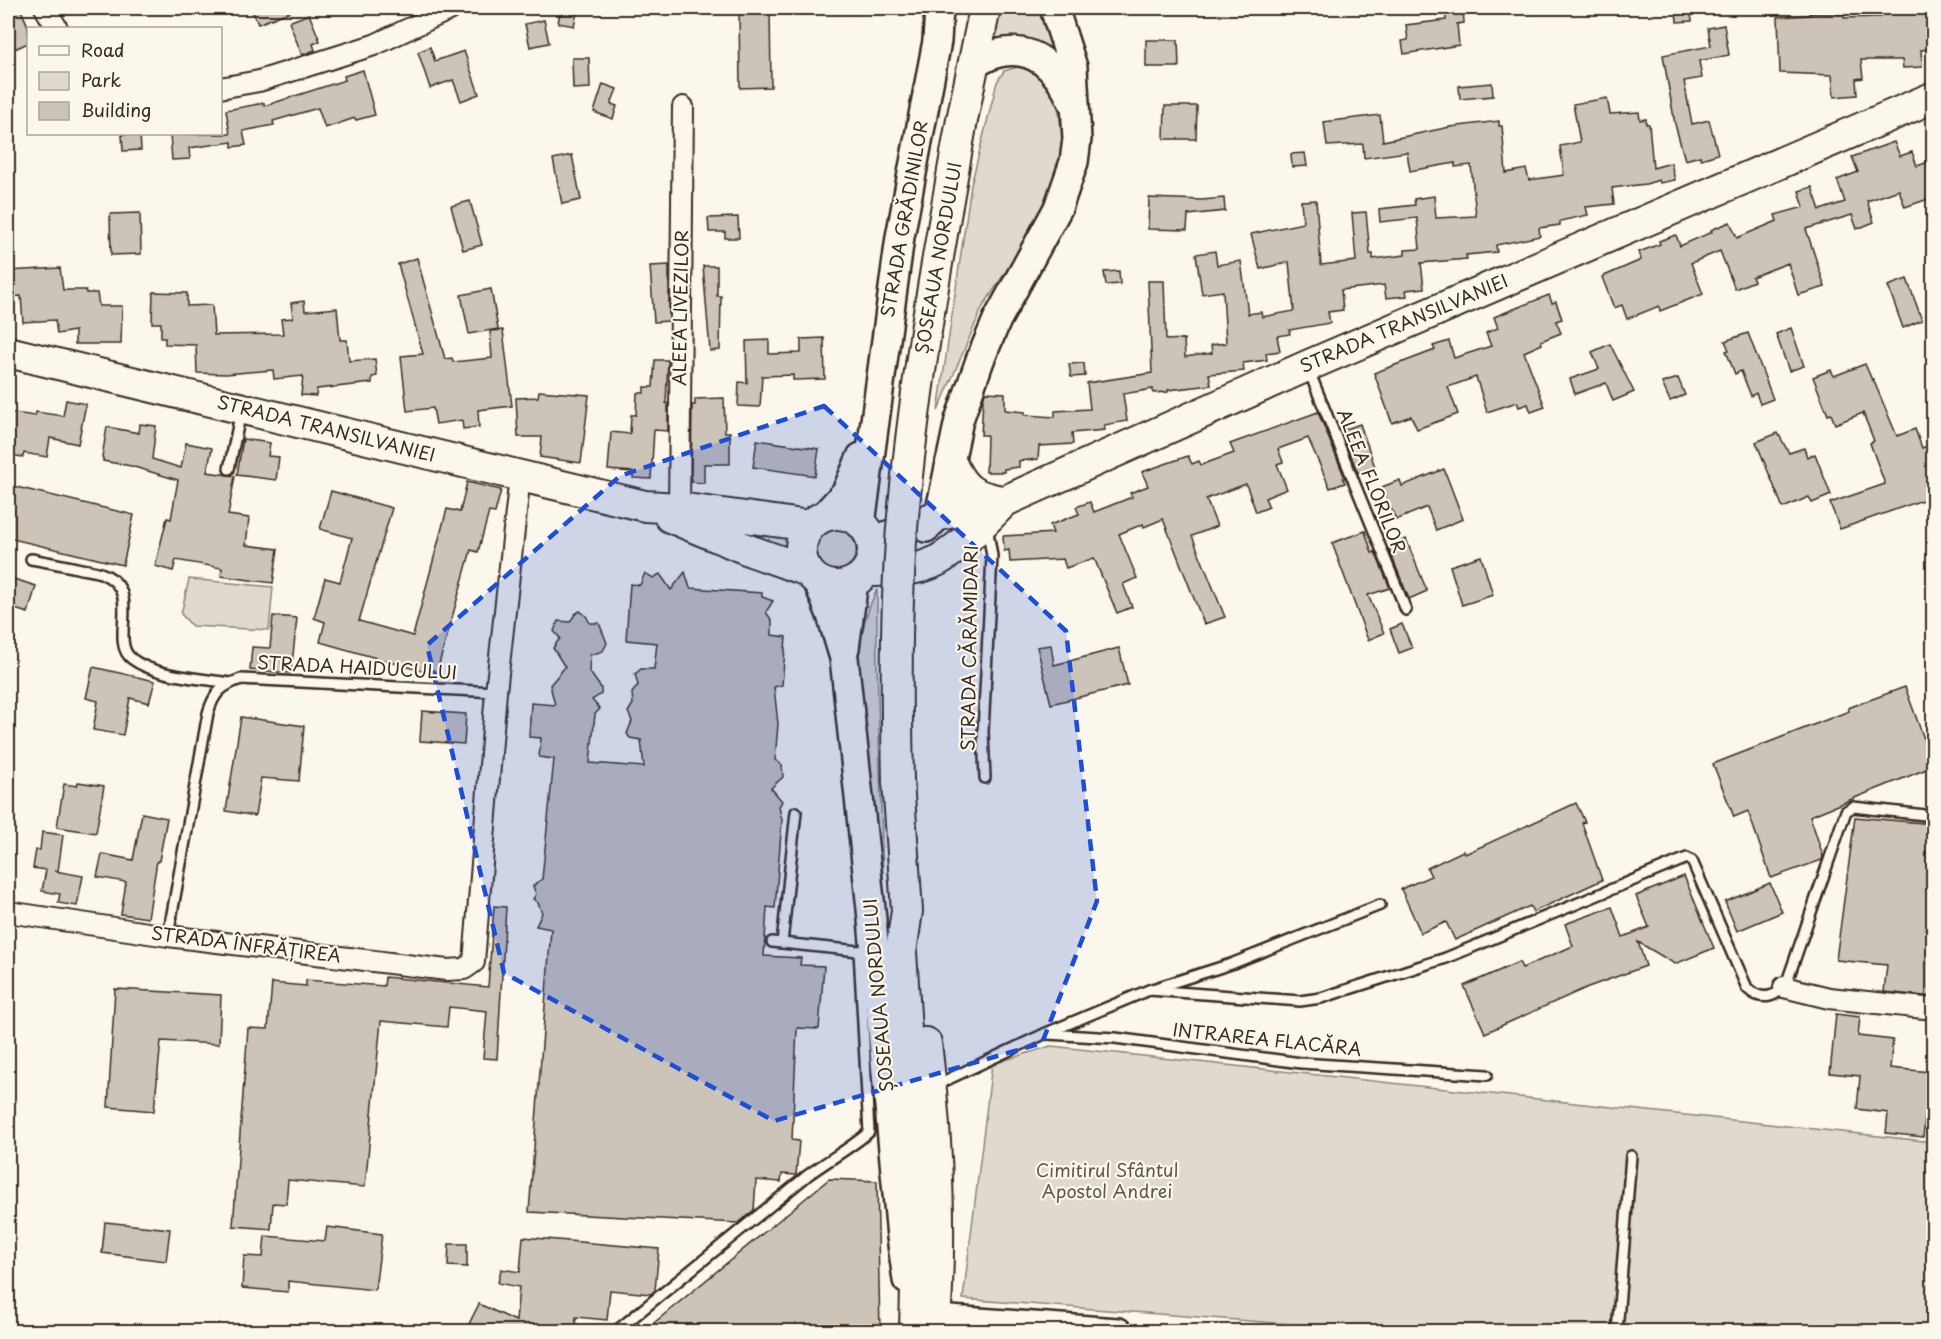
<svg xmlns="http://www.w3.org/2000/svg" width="1941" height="1339" font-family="'Playpen Sans',sans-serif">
<rect width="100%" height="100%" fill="#fbf7ec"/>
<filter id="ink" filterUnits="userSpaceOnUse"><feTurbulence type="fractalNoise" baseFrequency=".0167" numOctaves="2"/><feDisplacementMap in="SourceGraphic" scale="12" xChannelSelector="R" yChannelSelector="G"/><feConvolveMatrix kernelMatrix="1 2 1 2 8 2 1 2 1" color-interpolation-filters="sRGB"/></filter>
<g filter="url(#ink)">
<g fill="#dfd9ce" stroke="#8d8276" stroke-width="1.5">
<path d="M 1000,8 L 1040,8 L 1054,49 C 1024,35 1022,34 991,45 Z"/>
<polygon points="1018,67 1029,67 1043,74 1056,94 1062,134 1061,168 1043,214 982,308 938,411 971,185 997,82 1004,71"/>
<polygon points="690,519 791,538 786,549"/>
<circle cx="836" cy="550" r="20"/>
<polygon points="189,579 273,587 269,630 192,626 181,614"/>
<path d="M 877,589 L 877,660 L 885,952 L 857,657 C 861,632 866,612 877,589 Z"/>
<polygon points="1051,1046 1933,1142 1933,1331 1392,1332 963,1299 992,1064"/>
</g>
<g fill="#ccc4b9" stroke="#3b2a1e" stroke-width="1.5">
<polygon points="8,8 20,8 28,26 28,43 8,52"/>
<polygon points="251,8 299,8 258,24"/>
<polygon points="561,8 578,8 574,26 558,23"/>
<polygon points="739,8 770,8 771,87 740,88"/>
<polygon points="1445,8 1463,8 1464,23 1457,24 1459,45 1404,54 1402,41 1408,40 1406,25 1446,20"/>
<polygon points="1690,8 1692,21 1677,22 1676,9"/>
<polygon points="1883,8 1934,9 1934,49 1921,50 1922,67 1903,68 1902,60 1861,60 1863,78 1856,79 1857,95 1834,97 1832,75 1780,73 1778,17 1809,15 1809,13 1844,14 1844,18 1881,17 1881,9"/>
<polygon points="309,14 320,41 313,44 315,50 302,55 289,22"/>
<polygon points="544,20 549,43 530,47 525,24"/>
<polygon points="1724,25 1729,55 1699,61 1702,78 1684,81 1692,124 1709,120 1718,154 1701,159 1700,156 1685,160 1675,124 1663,55 1711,46 1708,28"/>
<polygon points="1146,40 1178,40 1179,67 1146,67"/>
<polygon points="430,47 435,61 464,51 479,94 461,101 453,80 430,88 418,52"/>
<polygon points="572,58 589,58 590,88 573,89"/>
<polygon points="363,70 375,115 356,120 355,118 325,128 318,108 273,121 274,125 243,131 246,145 232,147 232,142 189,148 190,159 172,160 170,134 230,134 226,110 264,103 264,106 345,80 344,76"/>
<polygon points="1492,83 1493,96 1460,99 1459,86"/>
<polygon points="603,84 617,89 611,104 617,106 613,119 594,112"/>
<polygon points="1607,98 1610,114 1639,112 1640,120 1646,119 1646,124 1649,124 1653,168 1671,163 1675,180 1660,183 1659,180 1646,184 1612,188 1614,204 1586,207 1588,215 1560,221 1560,225 1539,228 1540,236 1496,245 1497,252 1466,255 1467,259 1421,263 1424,288 1406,290 1407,296 1386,298 1384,285 1341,290 1343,310 1328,312 1330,323 1289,330 1290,334 1277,336 1280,351 1266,353 1267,360 1243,363 1244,371 1209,374 1211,385 1168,390 1168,392 1153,393 1153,389 1123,394 1127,421 1104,425 1105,430 1072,433 1073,444 1039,446 1038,459 1019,461 1019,467 1004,469 1004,472 986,472 987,435 981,435 983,400 985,392 1005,393 1005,410 1025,412 1025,415 1055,417 1055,411 1090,409 1087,383 1152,373 1148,281 1164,281 1166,340 1184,339 1185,357 1212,353 1211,345 1226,343 1223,291 1202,294 1196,254 1215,251 1217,265 1241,261 1248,314 1261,312 1262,317 1294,311 1289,262 1260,269 1251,234 1303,223 1301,201 1316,200 1321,265 1356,261 1352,213 1366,212 1370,254 1373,254 1373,259 1405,255 1405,250 1420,249 1417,218 1380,222 1379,209 1415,205 1414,199 1434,196 1436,218 1476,216 1471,165 1455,167 1455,163 1410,171 1407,152 1364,158 1363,144 1327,146 1324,122 1380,115 1383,141 1450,127 1499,121 1499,126 1502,126 1506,173 1526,169 1529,180 1564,175 1560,146 1580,142 1573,104"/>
<polygon points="1165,106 1197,106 1196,139 1164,139"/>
<polygon points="122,134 140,134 141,150 123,151"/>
<polygon points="1894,142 1900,156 1912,152 1917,166 1934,160 1934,197 1905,207 1899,190 1867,201 1874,222 1857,229 1852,215 1806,229 1825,287 1798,295 1788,263 1752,277 1754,281 1735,289 1720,251 1691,263 1703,294 1660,311 1659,306 1627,319 1622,305 1614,308 1602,277 1641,260 1639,252 1660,244 1659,241 1676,235 1680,246 1712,232 1711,230 1730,222 1737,238 1777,221 1775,215 1804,207 1799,191 1812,187 1820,210 1845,202 1837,180 1858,172 1852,157"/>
<polygon points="1305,153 1307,166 1292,167 1291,154"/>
<polygon points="572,155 581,200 562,204 553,159"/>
<polygon points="1149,198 1202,200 1224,198 1225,211 1188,215 1187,230 1148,229"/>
<polygon points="470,201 482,245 463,250 451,206"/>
<polygon points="140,213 141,254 111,255 110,214"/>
<polygon points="738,217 739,238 725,238 725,232 709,232 708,218"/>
<polygon points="417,258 445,359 452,358 453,362 492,358 490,331 503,330 512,406 478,410 479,427 463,429 462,420 436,424 433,408 407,411 401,356 423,354 398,264"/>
<polygon points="669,265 669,321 654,322 650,266"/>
<polygon points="703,266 717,266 717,296 721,296 720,350 710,351"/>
<polygon points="60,268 63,290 86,290 86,293 97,293 99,306 122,306 121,344 75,344 75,331 57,334 55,320 23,322 21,296 8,297 8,271"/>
<polygon points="1119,271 1120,284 1106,285 1104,272"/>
<polygon points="1907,279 1922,320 1903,328 1888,286"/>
<polygon points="491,289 498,329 469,334 461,295"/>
<polygon points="153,292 187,293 187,306 212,305 214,335 283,334 281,319 293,318 291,303 304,301 305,311 337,308 340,340 347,340 349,361 375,359 377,376 372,377 372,383 317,389 316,396 301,395 303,376 274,379 273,370 226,374 197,373 196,345 165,344 165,338 161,338 161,323 152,323"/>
<polygon points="1549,295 1552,303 1556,302 1562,319 1556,321 1561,333 1541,341 1542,344 1524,352 1545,407 1531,412 1528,404 1519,407 1517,402 1487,412 1476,377 1448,387 1458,414 1417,429 1411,416 1392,423 1374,373 1435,350 1433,346 1449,341 1454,358 1491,346 1486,333 1498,328 1494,317"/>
<polygon points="1791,328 1804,366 1789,371 1776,334"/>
<polygon points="1748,333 1773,399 1760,404 1756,393 1751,396 1741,371 1735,374 1726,351 1729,350 1725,341"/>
<polygon points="824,338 825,379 793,380 793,375 762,376 760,407 738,406 739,382 747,383 746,341 769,340 769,354 801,353 801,339"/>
<polygon points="1610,344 1634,392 1613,401 1606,383 1575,394 1570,379 1599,369 1592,352"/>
<polygon points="655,360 668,360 666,403 668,404 668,431 654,430 651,479 633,478 633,472 608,470 611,432 630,434 631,415 636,415 637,393 644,393 644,387 653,387"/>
<polygon points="1084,363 1085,376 1071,377 1069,364"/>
<polygon points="1865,364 1872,380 1873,379 1897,436 1915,429 1922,448 1927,446 1934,461 1934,496 1840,529 1830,503 1885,484 1870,443 1874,441 1863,413 1835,424 1831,414 1828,415 1813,377 1831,370 1834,376"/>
<polygon points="1678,378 1685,395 1670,401 1662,383"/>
<polygon points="539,391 589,395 581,463 540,457 542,437 518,437 516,398 538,397"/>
<polygon points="724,398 725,432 730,432 730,464 704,464 704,483 691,482 692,405 695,405 695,399"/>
<polygon points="66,400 86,404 78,444 50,438 47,457 24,453 23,457 8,455 8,412 35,416 36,412 63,416"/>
<polygon points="1318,412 1345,478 1343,478 1345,483 1330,488 1308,438 1278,449 1283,462 1277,464 1287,489 1265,498 1269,507 1256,512 1246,484 1206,499 1217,526 1192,536 1225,617 1204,624 1163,519 1144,527 1143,524 1119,534 1137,578 1123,584 1132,607 1117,613 1094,558 1066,568 1063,559 1010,562 1009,550 1004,551 1003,536 1053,533 1050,525 1079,514 1076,507 1090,502 1094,512 1132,497 1130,493 1148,486 1142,472 1188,456 1192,464 1199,461 1201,465 1234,453 1230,444"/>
<polygon points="140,424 156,426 152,459 181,468 186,443 212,448 207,472 235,476 228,515 249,518 246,545 278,549 273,583 221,576 222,568 176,560 173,571 155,566 167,518 171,519 178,480 131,466 103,461 103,458 102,457 107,427 139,433"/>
<polygon points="1360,424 1375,467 1358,473 1341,431"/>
<polygon points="1778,433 1789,453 1804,448 1807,457 1815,454 1831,495 1812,503 1809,497 1783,508 1756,442"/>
<polygon points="243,439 270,443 268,456 279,457 276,480 237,475"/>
<polygon points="757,440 819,449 815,476 753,467"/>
<polygon points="1444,469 1463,519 1436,530 1427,507 1396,520 1382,487 1400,480 1402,486"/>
<polygon points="467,482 501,490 495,513 489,512 478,552 471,550 436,675 320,642 325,622 314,618 325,578 340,582 352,538 320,529 331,491 392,508 359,621 413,636 447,509 460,512"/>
<polygon points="8,485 134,515 123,565 8,538"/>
<polygon points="1365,531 1372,553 1375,552 1390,588 1368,595 1384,633 1368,640 1332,543"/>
<polygon points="1406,539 1427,591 1409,599 1388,547"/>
<polygon points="1481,556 1493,595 1462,605 1450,566"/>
<polygon points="685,572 690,588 762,593 762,597 773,601 766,612 772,621 772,635 786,637 782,685 774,687 778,724 775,760 782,765 783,777 771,788 782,801 779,807 782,820 775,908 767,907 764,956 801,958 800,965 824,966 819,1029 797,1028 792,1140 799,1141 796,1175 782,1174 781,1182 756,1180 754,1210 738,1223 529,1212 551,929 536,926 542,913 538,903 533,899 536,894 533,886 542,879 554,759 539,757 541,738 529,737 531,703 555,705 550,685 565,667 553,648 560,638 554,631 558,621 570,622 575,614 580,611 586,616 590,623 599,623 607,643 603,651 590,655 589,671 601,688 601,694 592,700 600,709 595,714 590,763 644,767 641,740 630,738 627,734 632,721 628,712 633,704 632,693 638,685 635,674 641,669 654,669 657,643 626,640 630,584 640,585 645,573 653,578 660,574 671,590"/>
<polygon points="8,577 36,586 28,613 8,607"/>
<polygon points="273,616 297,618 291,673 250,670 252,647 270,648"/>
<polygon points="1402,624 1412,648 1399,653 1390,629"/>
<polygon points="1051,645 1054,665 1119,648 1128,685 1051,704 1037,647"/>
<polygon points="93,667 155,681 149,703 130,698 123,735 93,730 98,701 86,698"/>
<polygon points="1905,687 1934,766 1810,816 1823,856 1822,860 1771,878 1748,811 1734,817 1713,764 1849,711 1848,708"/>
<polygon points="422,711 466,714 464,744 420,741"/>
<polygon points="241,717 304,726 299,781 261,778 255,816 226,811"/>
<polygon points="78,782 104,786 96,833 57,827 64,784 77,786"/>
<polygon points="1576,803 1585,822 1582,823 1602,880 1533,912 1530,906 1455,940 1446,922 1421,933 1401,889 1431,876 1427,868 1463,851 1465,854"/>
<polygon points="142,813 167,818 159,861 157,861 148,918 121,914 126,882 97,877 102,854 133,860"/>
<polygon points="1855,817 1934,824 1934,997 1884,992 1887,965 1836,960"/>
<polygon points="42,832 63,835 58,871 55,871 83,876 77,906 58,903 60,894 42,891 46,870 33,868 36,850 40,850"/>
<polygon points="1684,876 1714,948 1675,964 1638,942 1646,966 1588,987 1485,1033 1464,986 1519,962 1522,968 1573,946 1565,924 1612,907 1623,937 1649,927 1636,896"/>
<polygon points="1770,883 1782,912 1737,931 1725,902"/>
<polygon points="494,906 506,907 497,1059 483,1058 487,1011 449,1007 447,1027 381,1021 365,1187 288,1180 286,1204 273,1203 271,1229 233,1226 248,1028 268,1029 272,983 306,986 306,980 384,986 385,977 488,987"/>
<polygon points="115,989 221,995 219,1044 161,1041 154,1111 108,1107"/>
<polygon points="1836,1014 1860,1017 1858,1036 1893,1040 1890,1068 1930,1072 1923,1137 1886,1133 1888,1113 1857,1109 1860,1076 1830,1073"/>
<polygon points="829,1179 877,1181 880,1332 643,1332"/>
<polygon points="105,1222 170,1229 166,1261 102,1253"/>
<polygon points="327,1227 382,1234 375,1290 288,1281 288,1292 242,1288 244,1256 263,1257 265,1236 325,1241"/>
<polygon points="523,1237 659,1249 655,1290 651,1294 610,1290 607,1320 576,1317 575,1332 480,1332 468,1326 479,1304 516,1321 519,1287 498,1283 501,1269 520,1272"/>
<polygon points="449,1244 467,1244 467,1267 448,1266"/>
</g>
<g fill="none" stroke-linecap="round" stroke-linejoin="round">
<g stroke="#3b2a1e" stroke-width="14">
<g id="lane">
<polyline points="1309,371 1406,610"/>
<polyline points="229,469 241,411"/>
<path d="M 31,559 C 47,562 64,565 81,569 C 88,570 97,571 103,574 C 144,591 108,641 132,659 C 156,677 201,678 230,683"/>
<polyline points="985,778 983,732 992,556 987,526"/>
<path d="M 168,936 L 208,713 C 214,693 221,686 241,679 L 496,692"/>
<polyline points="772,942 859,951"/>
<polyline points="782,943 796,812"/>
<path d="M 1149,990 L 1300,1001 L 1321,998 L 1446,958 L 1687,858 L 1692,861 L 1747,988 C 1762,1003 1780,997 1788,979 L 1846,811 L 1853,807 L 1934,816"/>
<polyline points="1047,1034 1115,1038 1301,1063 1487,1075"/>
<polyline points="936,1085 1044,1034 1149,990 1231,964 1380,905"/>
<path d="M 615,1332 L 808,1175 C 828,1160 851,1148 869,1132 L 859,951 L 871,948"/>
<polyline points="1617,1332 1631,1156"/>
</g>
</g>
<g stroke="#3b2a1e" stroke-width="24">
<g id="street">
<polyline points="45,8 57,28"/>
<polyline points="220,88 259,81 374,45 453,8"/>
<polyline points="679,508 683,107"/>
<polyline points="8,912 168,936 447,970 464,969 474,962 496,692 520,476"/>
<polyline points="1784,987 1829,998 1934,1009"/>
</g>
</g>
<g stroke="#3b2a1e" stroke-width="32">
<g id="secondary">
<path d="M 973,65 C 980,61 988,56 995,54 C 1034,43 1057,69 1072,101"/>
<polyline points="823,517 846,492 861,457"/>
<polyline points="861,524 900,237 937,41 939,8"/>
<polyline points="926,528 939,515 959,420 980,360 997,320 1058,208 1074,162 1077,139 1073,67 1054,8"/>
<polyline points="817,580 831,615 844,658 871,909 901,1237 907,1280"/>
<polyline points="845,648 854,581"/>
<polyline points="936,1319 1118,1332"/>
</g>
</g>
<g stroke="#3b2a1e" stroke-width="34">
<g id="primary">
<polyline points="962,120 985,8"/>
<polyline points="8,352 645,506 679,508 810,526"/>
<path d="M 951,463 C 963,490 973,496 1002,501"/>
<circle cx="837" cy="550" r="36"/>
<polyline points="670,517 751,551 808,571"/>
<polyline points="872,543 939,515 1005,501 1307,366 1934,97"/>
<path d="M 875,571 C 893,570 913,571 930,564 C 953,556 987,519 1005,501"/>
<polyline points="898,781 907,911 901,952 915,1172 917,1243 915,1332"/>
<path d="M 926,1043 C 937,1136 942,1228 935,1322"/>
</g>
</g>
<use href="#lane" stroke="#fbf7ec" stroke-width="9"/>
<use href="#street" stroke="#fbf7ec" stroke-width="20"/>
<use href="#secondary" stroke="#fbf7ec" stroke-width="27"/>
<use href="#primary" stroke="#fbf7ec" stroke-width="30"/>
<g stroke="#3b2a1e" stroke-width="34" stroke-linecap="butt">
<path id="primary-bridge" d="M 898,781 C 896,686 895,590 905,496 C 917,369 940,245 962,120"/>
</g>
<use href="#primary-bridge" stroke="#fbf7ec" stroke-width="30"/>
</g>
</g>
<path fill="#1d4ed8" fill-opacity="0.2" stroke="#1d4ed8" stroke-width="4.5" stroke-dasharray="12 8" stroke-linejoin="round" d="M 824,406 L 1066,631 L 1097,901 L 1042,1043 L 774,1121 L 504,973 L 427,645 L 620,476 Z"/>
<g text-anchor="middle" stroke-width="4.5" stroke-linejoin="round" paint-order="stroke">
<g font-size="18" fill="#3b2a1e" stroke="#fbf7ec">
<text transform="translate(905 219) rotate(-80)" y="6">STRADA GRĂDINILOR</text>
<text transform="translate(939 258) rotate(-80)" y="6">ȘOSEAUA NORDULUI</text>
<text transform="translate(681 308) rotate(-89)" y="6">ALEEA LIVEZILOR</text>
<text transform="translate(1404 324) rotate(-23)" y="6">STRADA TRANSILVANIEI</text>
<text transform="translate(326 429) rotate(14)" y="6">STRADA TRANSILVANIEI</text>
<text transform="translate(1371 481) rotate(68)" y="6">ALEEA FLORILOR</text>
<text transform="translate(970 648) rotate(-89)" y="6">STRADA CĂRĂMIDARI</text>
<text transform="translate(357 668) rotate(3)" y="6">STRADA HAIDUCULUI</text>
<text transform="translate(246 945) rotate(7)" y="6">STRADA ÎNFRĂȚIREA</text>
<text transform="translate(879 995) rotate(-95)" y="6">ȘOSEAUA NORDULUI</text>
<text transform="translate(1267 1040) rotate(6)" y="6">INTRAREA FLACĂRA</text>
</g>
<g font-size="18" fill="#64564a" stroke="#fbf7ec">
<text x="1107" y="1177">Cimitirul Sfântul<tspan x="1107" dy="21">Apostol Andrei</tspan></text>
</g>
</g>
<rect width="1941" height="1339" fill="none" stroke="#fbf7ec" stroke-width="30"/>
<rect x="15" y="15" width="1911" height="1309" fill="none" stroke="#3b2a1e" stroke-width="2" filter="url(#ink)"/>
<rect x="27" y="27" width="195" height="108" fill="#fbf7ec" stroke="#aea59a" stroke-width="1.5"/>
<rect x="39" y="46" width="30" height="9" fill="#fbf7ec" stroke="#aea59a" stroke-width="1.5"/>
<text x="81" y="57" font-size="18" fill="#3b2a1e">Road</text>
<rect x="39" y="72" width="30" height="18" fill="#dfd9ce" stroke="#aea59a" stroke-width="1.5"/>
<text x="81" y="87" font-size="18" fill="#3b2a1e">Park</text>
<rect x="39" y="102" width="30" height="18" fill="#ccc4b9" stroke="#aea59a" stroke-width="1.5"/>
<text x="81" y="117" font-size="18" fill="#3b2a1e">Building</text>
</svg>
